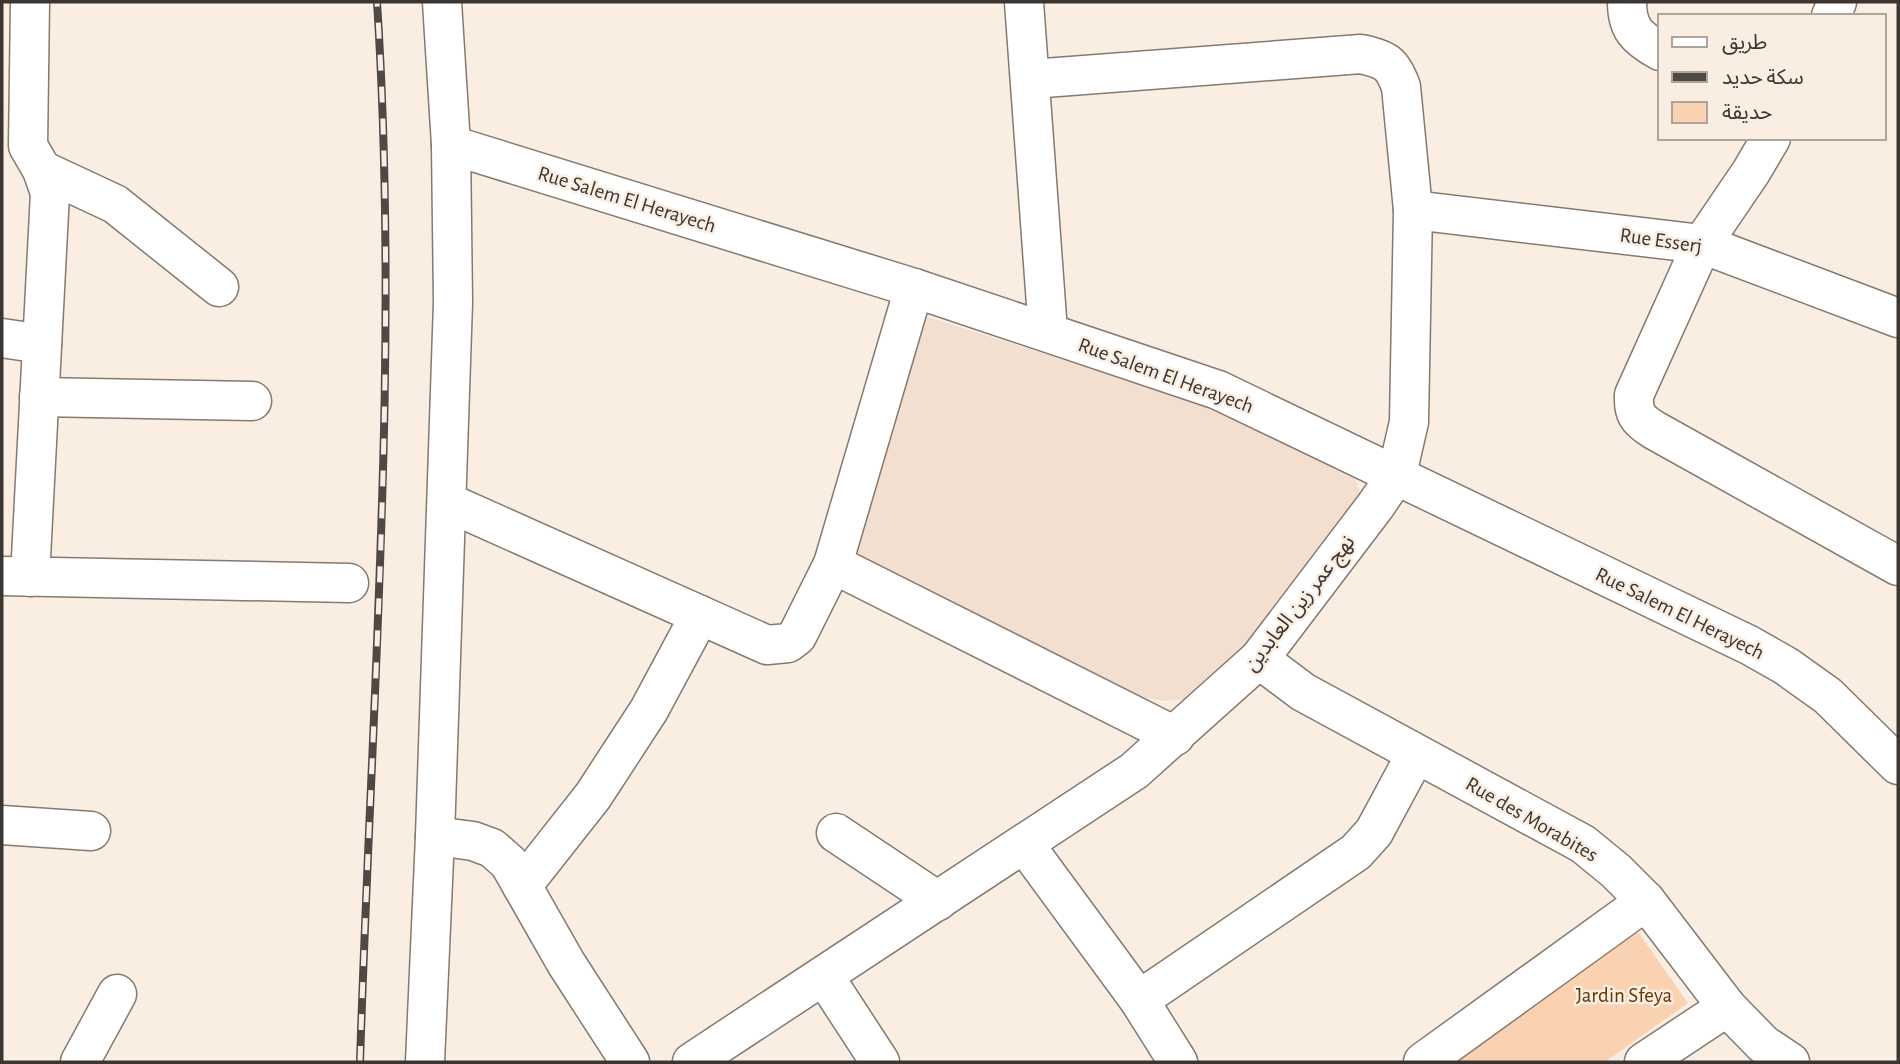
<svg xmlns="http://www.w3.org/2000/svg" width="1900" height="1064" font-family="'Alegreya Sans','Noto Sans Arabic',sans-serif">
<rect width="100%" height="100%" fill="#faede2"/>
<polygon fill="#f2dfd0" points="918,314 1210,406 1355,479 1362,498 1228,670 1186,699 1165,701 1141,697 847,550"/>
<polygon fill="#fad2b1" points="1638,932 1688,1003 1605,1062 1454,1062"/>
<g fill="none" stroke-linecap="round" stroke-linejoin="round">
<g stroke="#857970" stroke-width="41">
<g id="minor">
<polyline points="1024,2 1048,332"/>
<path d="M 1627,2 C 1627,29 1637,38 1660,51"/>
<polyline points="1831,16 1837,2"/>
<path d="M 1771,138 L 1751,172 L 1702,244 L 1634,395 C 1633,414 1638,420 1654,430 L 1898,566"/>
<polyline points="451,145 914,288 1218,390 1749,645 1786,666 1828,696 1898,765"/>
<polyline points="42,170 115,204 219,287"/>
<polyline points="1413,210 1702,244 1898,318"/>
<polyline points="914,288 833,564 1175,736"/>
<polyline points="2,338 42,344"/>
<polyline points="39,397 252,401"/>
<polyline points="447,502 767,645 788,643 797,636 833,564"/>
<polyline points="2,576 349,583"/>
<polyline points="30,577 50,193 42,170 28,146 30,2"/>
<polyline points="1259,659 1303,692 1583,844 1616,871 1646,901 1727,1007 1763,1044 1790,1062"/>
<polyline points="2,825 91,831"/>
<polyline points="836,833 938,901"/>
<polyline points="435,836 473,841 492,848 509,863 566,963 630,1062"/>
<polyline points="1025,845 1139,1000 1178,1062"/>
<polyline points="522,886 593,796 649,710 700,615"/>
<polyline points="824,976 880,1062"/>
<polyline points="1139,1000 1356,852 1374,832 1416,754"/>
<polyline points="80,1062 117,994"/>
<polyline points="425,1062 435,836 453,302 451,145 442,2"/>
<path d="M 692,1062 L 1134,771 L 1259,659 L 1376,505 L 1397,474 L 1409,422 L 1413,210 L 1401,87 C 1392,62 1386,60 1361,54 L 1031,79"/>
<polyline points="1423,1062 1646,901"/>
<polyline points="1644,1062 1727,1007"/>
</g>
</g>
<use href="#minor" stroke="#fff" stroke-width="38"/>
<g stroke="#4f4945" stroke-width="8">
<path id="rail" d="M 360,1062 C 371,709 400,355 377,2"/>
</g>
<use href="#rail" stroke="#faede2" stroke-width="5" stroke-dasharray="16" stroke-linecap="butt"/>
</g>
<g text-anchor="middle" stroke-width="5" stroke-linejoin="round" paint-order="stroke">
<g font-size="21" fill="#3b3632" stroke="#faede2">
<text transform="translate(627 199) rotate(17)" y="7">Rue Salem El Herayech</text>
<text transform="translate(1661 240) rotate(8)" y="7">Rue Esserj</text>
<text transform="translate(1166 375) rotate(20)" y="7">Rue Salem El Herayech</text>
<text transform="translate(1299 603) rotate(-52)" y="7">نهج عمر زين العابدين</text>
<text transform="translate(1680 613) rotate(26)" y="7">Rue Salem El Herayech</text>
<text transform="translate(1532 819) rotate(30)" y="7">Rue des Morabites</text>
</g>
<g font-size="21" fill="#673700" stroke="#faede2">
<text x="1624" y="1002">Jardin Sfeya</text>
</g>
</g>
<rect width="1900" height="1064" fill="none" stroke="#3b3632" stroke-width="7"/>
<rect x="1658" y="14" width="228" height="126" fill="#faede2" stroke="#aea49c" stroke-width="2"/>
<rect x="1672" y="37" width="35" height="10" fill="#ffffff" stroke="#aea49c" stroke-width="2"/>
<text x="1722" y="49" font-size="21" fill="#3b3632">طريق</text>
<rect x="1672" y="72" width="35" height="10" fill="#4f4945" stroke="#aea49c" stroke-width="2"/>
<text x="1722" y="84" font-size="21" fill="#3b3632">سكة حديد</text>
<rect x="1672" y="102" width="35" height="21" fill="#fad2b1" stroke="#aea49c" stroke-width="2"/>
<text x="1722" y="119" font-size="21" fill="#3b3632">حديقة</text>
</svg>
